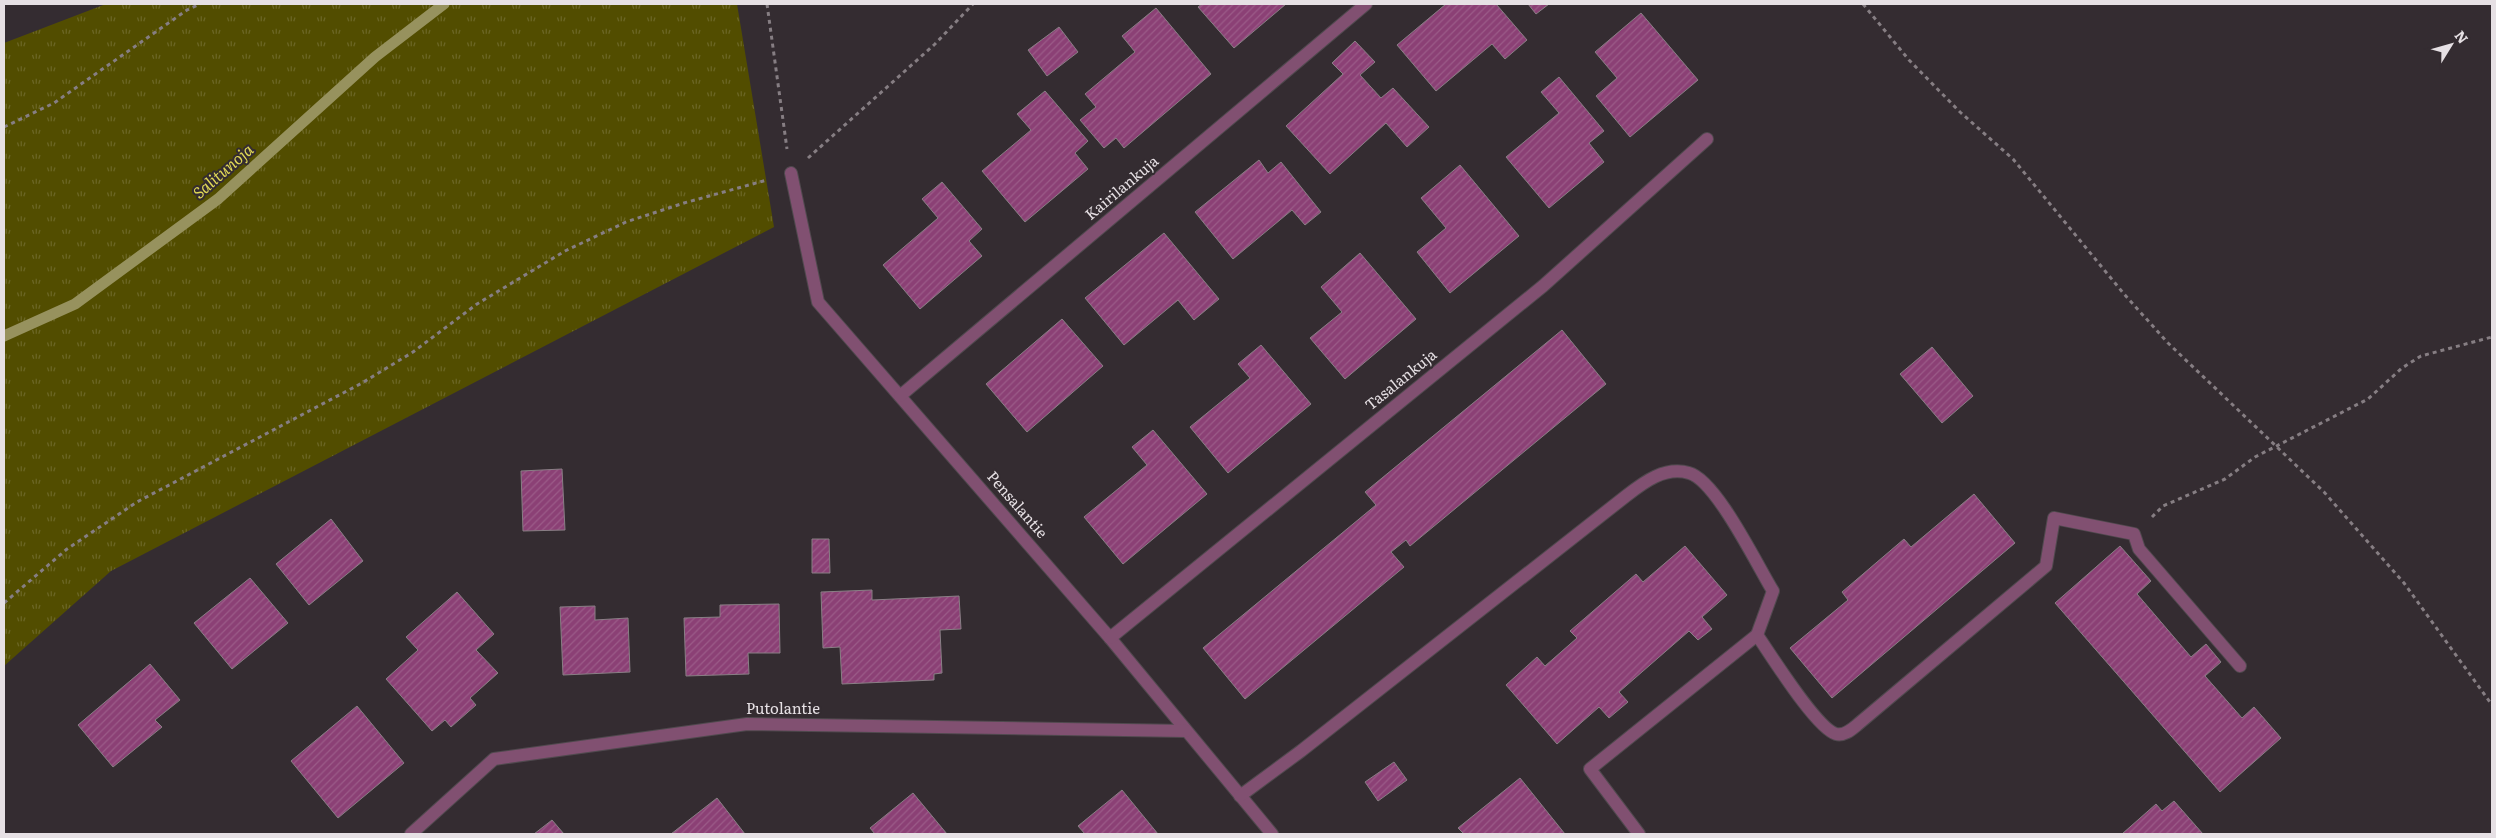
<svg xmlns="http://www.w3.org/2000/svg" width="2496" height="838" font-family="Literata,serif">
<defs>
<pattern id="park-tufts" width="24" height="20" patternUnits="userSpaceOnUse" patternTransform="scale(1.25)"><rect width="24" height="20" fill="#524d00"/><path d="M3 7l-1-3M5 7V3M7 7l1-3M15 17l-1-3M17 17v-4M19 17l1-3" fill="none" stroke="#6b6625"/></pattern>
<pattern id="building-hatch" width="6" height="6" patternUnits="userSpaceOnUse" patternTransform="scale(1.25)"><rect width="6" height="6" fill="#8b4075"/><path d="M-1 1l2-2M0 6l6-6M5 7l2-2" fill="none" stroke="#9b5b88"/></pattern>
</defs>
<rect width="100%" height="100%" fill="#342c31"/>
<polygon fill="url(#park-tufts)" points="106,4 737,4 774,227 111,571 4,666 4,43"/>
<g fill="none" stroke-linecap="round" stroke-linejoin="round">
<polyline stroke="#97925e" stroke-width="11" points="4,336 75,304 218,199 375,57 444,4"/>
</g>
<g fill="url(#building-hatch)" stroke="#897f85">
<polygon points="1202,4 1286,4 1234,48 1198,7"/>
<polygon points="1446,4 1496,4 1527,40 1505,59 1492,44 1436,91 1397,45"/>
<polygon points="1528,4 1549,4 1536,14"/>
<polygon points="1156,8 1211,74 1124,148 1116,138 1104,148 1080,120 1096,107 1085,94 1135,52 1122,36"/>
<polygon points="1641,13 1698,80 1630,137 1596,96 1617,78 1595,52"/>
<polygon points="1059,27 1078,52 1047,76 1028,50"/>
<polygon points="1355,41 1375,62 1360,75 1381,98 1393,88 1429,127 1407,147 1386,123 1330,174 1286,126 1343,74 1332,63"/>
<polygon points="1559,77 1604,131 1589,143 1604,162 1549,208 1506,157 1559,113 1541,92"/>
<polygon points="1045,91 1088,141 1075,153 1088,169 1025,222 982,171 1031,130 1017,114"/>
<polygon points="1259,160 1268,173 1281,162 1321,212 1305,225 1292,210 1233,259 1195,212"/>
<polygon points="1460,165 1519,236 1450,293 1417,252 1446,228 1421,198"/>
<polygon points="942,182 982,229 969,241 982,256 920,309 883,265 938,218 922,199"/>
<polygon points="1164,233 1219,299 1194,320 1178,300 1124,345 1085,298"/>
<polygon points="1360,253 1416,319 1345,379 1310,338 1342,312 1321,287"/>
<polygon points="1062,319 1103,366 1027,432 986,384"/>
<polygon points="1562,330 1606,384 1410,546 1406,540 1391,552 1404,567 1245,699 1203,648 1376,505 1365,492"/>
<polygon points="1261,345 1311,404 1228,473 1190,427 1250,378 1238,364"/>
<polygon points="1932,347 1973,396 1942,423 1900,374"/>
<polygon points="1153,430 1207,494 1123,564 1084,517 1147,465 1132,447"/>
<polygon points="562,469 565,530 523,531 521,471"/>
<polygon points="1974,494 2015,543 1832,698 1790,648 1848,600 1842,592 1904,539 1911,547"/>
<polygon points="331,519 363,561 309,605 276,564"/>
<polygon points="812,539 829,539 830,573 812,573"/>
<polygon points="1685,546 1727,595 1702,617 1712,629 1698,640 1689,631 1619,692 1628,702 1609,718 1599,707 1557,744 1506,685 1537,657 1545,666 1577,638 1570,631 1636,574 1643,582"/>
<polygon points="2120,546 2151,581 2137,594 2191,657 2206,644 2221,662 2205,676 2242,718 2254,707 2281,738 2220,792 2055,603"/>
<polygon points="250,578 288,623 232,669 194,623"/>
<polygon points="872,590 872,600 959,596 961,629 940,630 942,673 934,674 934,680 842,684 840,647 823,648 821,592"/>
<polygon points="457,592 494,634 476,650 498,673 470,698 476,705 451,727 445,720 432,731 386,679 418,650 406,637"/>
<polygon points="779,604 780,653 748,653 749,674 686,676 684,618 720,617 720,605"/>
<polygon points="595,606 595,620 628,618 630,672 563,675 560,607"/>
<polygon points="150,664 180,700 155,720 162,727 113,767 78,725"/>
<polygon points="357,706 404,763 338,818 291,761"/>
<polygon points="1394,762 1407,780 1378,801 1365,782"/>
<polygon points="1520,778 1565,834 1464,834 1458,828"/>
<polygon points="1122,790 1158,834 1085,834 1078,826"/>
<polygon points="913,793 947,834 875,834 870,828"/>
<polygon points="717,798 745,834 671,834"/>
<polygon points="2174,801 2203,834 2122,834 2156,804 2162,811"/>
<polygon points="552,820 564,834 534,834"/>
</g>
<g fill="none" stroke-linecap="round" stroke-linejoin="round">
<g stroke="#50494e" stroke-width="14">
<g id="minor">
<polyline points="791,173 818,302 1110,638 1272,834"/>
<polyline points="900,396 1366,4"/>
<polyline points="1110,638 1543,286 1707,139"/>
<path d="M 1240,796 L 1301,751 L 1626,496 C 1644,482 1665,466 1689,473 C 1716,480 1757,565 1773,591 L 1757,635 C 1771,655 1816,728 1836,734 C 1844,736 1851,730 1857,725 L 2046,566 L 2054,518 L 2134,534 L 2139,549 L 2240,666"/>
<polyline points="411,834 494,759 747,724 1186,731"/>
<polyline points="1639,834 1590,769 1757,635"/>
</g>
</g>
<g stroke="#867e83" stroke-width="3" stroke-dasharray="4 4" stroke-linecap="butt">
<polyline points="767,4 787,149"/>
<polyline points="1863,4 1909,60 1960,112 2013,159 2124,294 2168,343 2324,492 2404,583 2492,705"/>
<polyline points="4,127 54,103 187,10 200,4"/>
<polyline points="808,158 935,44 973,4"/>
<polyline points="2152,517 2163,506 2225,479 2255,457 2368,399 2402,368 2421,356 2492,337"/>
<polyline points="4,603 67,549 137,502 362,383 413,352 477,304 565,251 626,222 684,203 767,180"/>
</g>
<use href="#minor" stroke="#815071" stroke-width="12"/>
</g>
<g text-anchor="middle" stroke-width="4" stroke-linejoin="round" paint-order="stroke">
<g font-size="15" fill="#e6e0e4" stroke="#342c31">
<text transform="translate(1122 188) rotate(-40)" y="5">Kairilankuja</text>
<text transform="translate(1401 380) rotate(-39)" y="5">Tasalankuja</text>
<text transform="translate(1017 505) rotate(49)" y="5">Pensalantie</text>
<text x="783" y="714">Putolantie</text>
</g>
<g font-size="16" font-style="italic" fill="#e0d855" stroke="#342c31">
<text transform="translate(223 171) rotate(-41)" y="6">Salitunoja</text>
</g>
</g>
<rect width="2496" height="838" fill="none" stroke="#e6e0e4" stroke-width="10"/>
<g transform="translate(2451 45) rotate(53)" stroke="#342c31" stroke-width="4" paint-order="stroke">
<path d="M0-4L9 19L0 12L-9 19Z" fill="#e6e0e4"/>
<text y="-8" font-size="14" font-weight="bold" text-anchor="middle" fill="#e6e0e4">N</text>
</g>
</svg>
